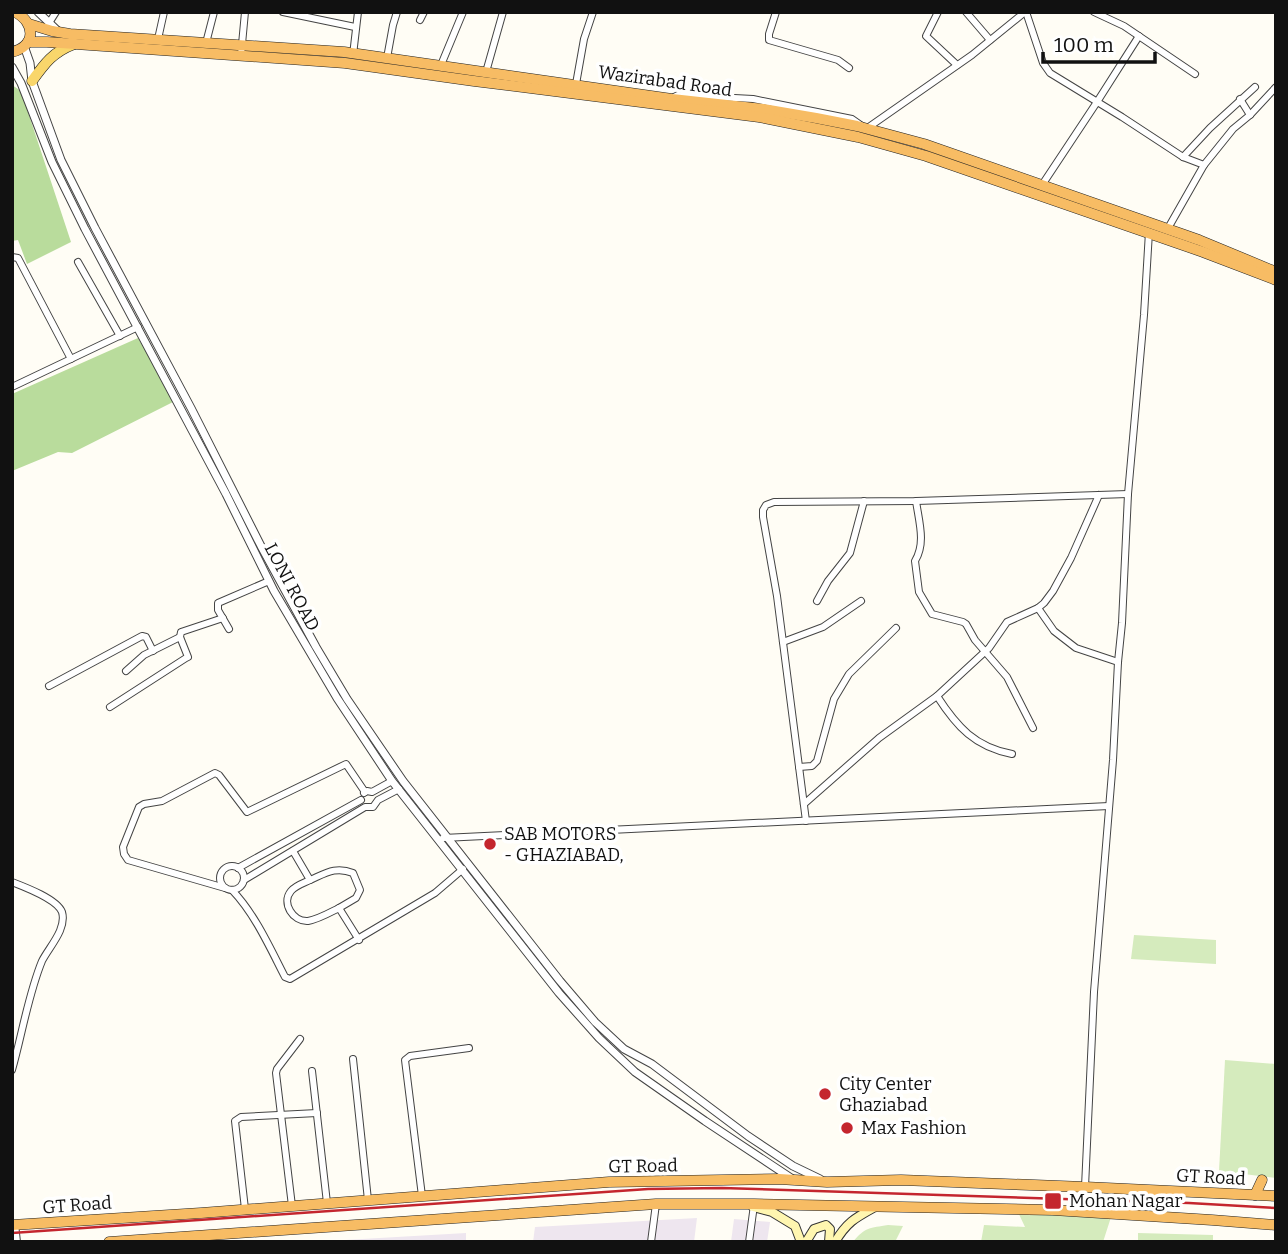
<svg xmlns="http://www.w3.org/2000/svg" width="1288" height="1254" font-family="Bitter,serif">
<rect width="100%" height="100%" fill="#fffdf5"/>
<g fill="#eee6ef">
<polygon points="697,1218 694,1242 533,1242 535,1227"/>
<polygon points="734,1219 770,1222 767,1242 731,1242"/>
<polygon points="466,1233 466,1242 310,1242"/>
</g>
<g fill="#d5ebbd">
<polygon points="1134,935 1216,940 1216,964 1131,959"/>
<polygon points="1225,1060 1276,1064 1276,1178 1219,1171"/>
<polygon points="1017,1210 1112,1214 1103,1242 981,1242 984,1225 1025,1227"/>
<path d="M 888,1225 L 903,1226 L 895,1242 L 853,1242 C 865,1227 870,1228 888,1225 Z"/>
<polygon points="1138,1233 1213,1235 1213,1242 1138,1242"/>
</g>
<g fill="#b9dc9c">
<polygon points="12,85 21,91 71,242 27,264 18,240 12,241"/>
<polygon points="138,338 175,401 72,453 58,452 12,471 12,394"/>
</g>
<g fill="none" stroke-linecap="round" stroke-linejoin="round">
<g stroke="#444" stroke-width="8">
<g id="minor">
<polyline points="283,12 355,27"/>
<polyline points="776,12 769,34 769,40 838,60 849,68"/>
<polyline points="938,12 926,36 957,65"/>
<polyline points="966,12 990,40"/>
<polyline points="1026,12 1043,63 1050,73 1122,117 1183,157 1204,165 1167,230"/>
<polyline points="1094,12 1124,26 1195,74"/>
<polyline points="420,20 424,12"/>
<polyline points="49,23 56,12"/>
<polyline points="158,39 164,12"/>
<polyline points="206,43 214,12"/>
<polyline points="241,55 245,12"/>
<polyline points="353,55 358,12"/>
<polyline points="387,58 393,25 397,12"/>
<polyline points="441,65 463,12"/>
<polyline points="486,72 503,12"/>
<polyline points="576,84 584,39 593,12"/>
<polyline points="674,97 678,95 753,99 852,119 862,126"/>
<polyline points="1240,99 1250,115"/>
<polyline points="866,129 972,55 1025,12"/>
<polyline points="1183,157 1210,128 1255,87"/>
<polyline points="1204,165 1233,129 1250,115 1276,87"/>
<polyline points="1042,185 1097,102 1139,36"/>
<polyline points="12,257 18,258 71,359"/>
<polyline points="78,262 120,336"/>
<polyline points="12,387 138,327"/>
<path d="M 916,501 C 919,522 926,543 915,561 L 919,592 L 932,614 L 963,622 L 966,624 L 975,640 L 1007,677 L 1033,728"/>
<polyline points="817,601 828,581 850,553 864,501"/>
<polyline points="1038,608 1054,631 1076,648 1118,662"/>
<polyline points="229,629 218,610 218,603 269,581"/>
<polyline points="783,642 823,627 861,601"/>
<polyline points="126,671 144,655 180,637"/>
<polyline points="49,686 142,636 146,637 153,651"/>
<path d="M 937,696 C 957,727 975,747 1012,754"/>
<polyline points="110,707 186,658 188,657 180,637 181,632 223,618"/>
<polyline points="799,767 812,766 817,761 834,699 849,674 896,628"/>
<polyline points="364,793 367,791 372,792 392,781"/>
<polyline points="804,804 879,738 937,696 989,648 1007,622 1038,608 1044,603 1053,591 1071,558 1099,495"/>
<polyline points="806,821 777,596 763,517 763,510 766,505 774,502 916,501 1128,494"/>
<polyline points="443,838 1109,806"/>
<path d="M 293,851 L 310,880 C 326,873 336,866 353,873 L 360,890 L 356,898 L 339,908 L 359,940"/>
<circle cx="232" cy="878" r="12"/>
<polyline points="238,868 361,800"/>
<polyline points="244,880 365,807 373,807 378,800 399,789"/>
<path d="M 310,880 C 304,883 296,885 291,891 C 281,903 293,922 308,921 C 319,919 329,913 339,908"/>
<path d="M 12,882 C 25,887 57,899 62,912 C 67,929 49,947 42,961 C 28,995 22,1035 12,1070"/>
<polyline points="225,888 128,860 124,854 123,847 139,807 144,804 162,801 215,773 219,775 247,812 346,764 365,792"/>
<path d="M 232,890 C 255,914 270,948 285,977 L 290,979 L 435,893 L 463,869"/>
<polyline points="353,1059 368,1200"/>
<polyline points="312,1071 327,1203"/>
<polyline points="1085,1187 1094,992 1113,760 1118,662 1122,623 1128,494 1144,315 1149,232"/>
<polyline points="422,1196 405,1060 410,1056 469,1048"/>
<polyline points="292,1206 276,1073 277,1069 300,1039"/>
<polyline points="245,1209 235,1121 241,1117 317,1113"/>
<polyline points="15,1224 17,1242"/>
<polyline points="651,1242 656,1204"/>
<polyline points="749,1242 754,1205"/>
</g>
</g>
<g stroke="#444" stroke-width="9">
<g id="tertiary">
<polyline points="38,12 59,32"/>
<polyline points="24,46 30,63 32,81 61,160 95,228 191,408 261,546 316,647 347,699 403,781 560,981 595,1022 624,1049 652,1064 748,1136 793,1166 820,1179"/>
<polyline points="12,67 21,83 52,162 85,229 226,494 274,591 337,698 392,781 559,993 599,1038 635,1072 705,1121 794,1180"/>
</g>
</g>
<g stroke="#333" stroke-width="10">
<g id="secondary">
<polyline points="753,1207 772,1212 795,1226 801,1242"/>
<polyline points="806,1242 814,1229 826,1225 830,1229 829,1242"/>
<path d="M 835,1242 C 847,1222 855,1218 875,1207"/>
</g>
</g>
<g stroke="#222" stroke-width="11">
<path id="primary" d="M 32,81 C 45,63 53,52 74,44"/>
</g>
<g stroke="#222" stroke-width="11">
<g id="trunk">
<polyline points="29,24 52,31 70,34 344,52 672,99 763,109 816,118 857,126 924,144 1199,240 1276,272"/>
<polyline points="28,42 47,42 345,63 474,81 759,117 858,137 926,156 1203,252 1276,280"/>
<path d="M 12,52 C 36,46 36,23 15,12"/>
<polyline points="1255,1195 1262,1180"/>
<polyline points="12,1225 201,1213 609,1182 779,1179 827,1182 901,1180 1085,1187 1276,1196"/>
<polyline points="109,1242 656,1204 754,1204 1053,1210 1212,1220 1276,1225"/>
</g>
</g>
<use href="#minor" stroke="#fff" stroke-width="6"/>
<use href="#tertiary" stroke="#fff" stroke-width="7"/>
<use href="#secondary" stroke="#fff6b0" stroke-width="8"/>
<use href="#primary" stroke="#f9d66b" stroke-width="10"/>
<use href="#trunk" stroke="#f7bc64" stroke-width="10"/>
<polyline stroke="#c4262e" stroke-width="2.5" points="12,1233 648,1189 722,1188 1189,1203 1276,1208"/>
</g>
<g fill="#c4262e" stroke="#fff" stroke-width="2.5">
<circle cx="490" cy="844" r="7"/>
<circle cx="825" cy="1094" r="7"/>
<circle cx="847" cy="1128" r="7"/>
<rect x="1044" y="1192" width="18" height="18" rx="3.5"/>
</g>
<g text-anchor="middle" stroke-width="7" stroke-linejoin="round" paint-order="stroke">
<g font-size="18" fill="#111" stroke="#fff">
<text transform="translate(665 81) rotate(8)" y="6">Wazirabad Road</text>
<text transform="translate(292 587) rotate(62)" y="6">LONI ROAD</text>
<text transform="translate(643 1166) rotate(-1)" y="6">GT Road</text>
<text transform="translate(1211 1177) rotate(3)" y="6">GT Road</text>
<text transform="translate(77 1205) rotate(-4)" y="6">GT Road</text>
</g>
<g font-size="18" fill="#111" stroke="#fff" text-anchor="start">
<text x="504" y="840">SAB MOTORS<tspan x="504" dy="21">- GHAZIABAD,</tspan></text>
<text x="839" y="1090">City Center<tspan x="839" dy="21">Ghaziabad</tspan></text>
<text x="861" y="1134">Max Fashion</text>
<text x="1069" y="1207">Mohan Nagar</text>
</g>
</g>
<rect width="1288" height="1254" fill="none" stroke="#111111" stroke-width="28"/>
<path d="M1043 52v10h112v-10" fill="none" stroke="#111111" stroke-width="3.5"/>
<text x="1054" y="52" font-size="21" fill="#111111" stroke="#ffffff" stroke-width="5" paint-order="stroke">100 m</text>
</svg>
